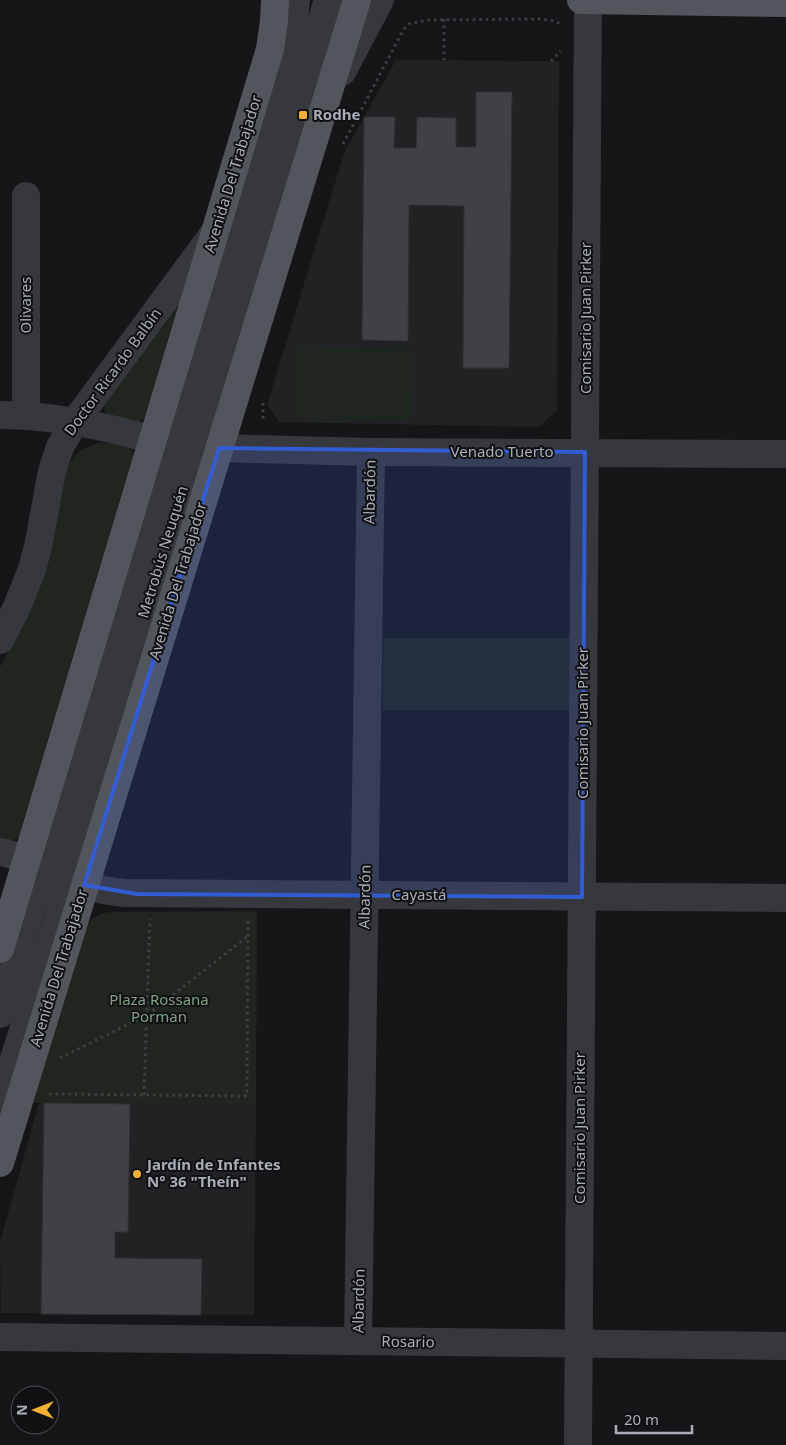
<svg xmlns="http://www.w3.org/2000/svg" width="786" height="1445" font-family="'Noto Sans',sans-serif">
<rect width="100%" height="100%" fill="#161618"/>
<g fill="#222225">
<polygon points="396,60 559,61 557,410 539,427 279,422 267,405 344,153"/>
<polygon points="39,1103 256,1105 254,1315 1,1313 0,1242"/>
</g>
<g fill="#1e261f">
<polygon points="184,297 146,417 138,422 106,414 104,408 106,400"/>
<polygon points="294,347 413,349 412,420 293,419"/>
<path d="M 98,443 C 110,443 129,441 135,455 L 21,836 L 12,840 L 0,840 L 0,667 L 37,594 L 59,488 L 68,465 L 81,450 Z"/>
<rect x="383" y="638" width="188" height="72"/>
<path d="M 257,911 L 256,1105 L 32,1103 L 86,925 C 93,917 100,913 111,912 Z"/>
</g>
<g fill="#404145" stroke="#303034">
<polygon points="476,92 512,92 509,368 463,368 464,206 409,205 408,341 362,340 364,117 395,117 394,148 416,148 417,117 456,118 456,147 476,147"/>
<polygon points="44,1103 130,1104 128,1232 115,1232 115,1258 202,1259 201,1315 41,1314"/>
</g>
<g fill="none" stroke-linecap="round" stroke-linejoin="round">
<g stroke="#3d3f44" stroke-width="3" stroke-dasharray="2.5 4" stroke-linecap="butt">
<polyline points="444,19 444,60"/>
<polyline points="551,61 561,51"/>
<polyline points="343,144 404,29 409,24 427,20 541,19 553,21 561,24"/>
<polyline points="263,403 263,422"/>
<polyline points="60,1058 147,1015 248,936"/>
<polyline points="49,1094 247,1096 248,921"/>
<polyline points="144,1095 150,919"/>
</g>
<g stroke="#37383d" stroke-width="28">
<polyline points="342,72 380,0"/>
<polyline points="26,196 26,415"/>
<path d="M 0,415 C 49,415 106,426 153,440"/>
<polyline points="219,448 371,452 786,454"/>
<polyline points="0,640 17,607 32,569 38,547 52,471 60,447 74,423 214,233"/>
<path d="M 0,852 C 30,858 56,875 85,885 C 97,890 110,891 124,893 L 786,898"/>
<polyline points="0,1014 287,57 294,21 296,0"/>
<polyline points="0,1104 59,915 78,840 265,206 328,0"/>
<polyline points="0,1337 786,1346"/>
<polyline points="358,1341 371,452"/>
<polyline points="578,1445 588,0"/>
</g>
<g stroke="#53555c" stroke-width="28">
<polyline points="581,0 786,3"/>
<polyline points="0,949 270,49 274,21 275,0"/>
<polyline points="0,1163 357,0"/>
</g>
</g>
<path fill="#325cd3" fill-opacity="0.2" stroke="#325cd3" stroke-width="4" stroke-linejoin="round" d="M 219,448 L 585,452 L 582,897 L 137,894 L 84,885 Z"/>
<g fill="#f2b134" stroke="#111113" stroke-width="2">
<rect x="298" y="110" width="10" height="10" rx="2.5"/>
<circle cx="137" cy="1174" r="5"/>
</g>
<g text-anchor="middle" stroke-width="4" stroke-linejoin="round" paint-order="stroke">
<g font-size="15" font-weight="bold" fill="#a8adb8" stroke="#111113" text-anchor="start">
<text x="313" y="120">Rodhe</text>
<text x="147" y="1170">Jardín de Infantes<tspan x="147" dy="17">N° 36 "Theín"</tspan></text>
</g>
<g font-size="15" fill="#a8adb8" stroke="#111113">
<text transform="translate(233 174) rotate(-73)" y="5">Avenida Del Trabajador</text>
<text transform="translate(26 305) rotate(-90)" y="5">Olivares</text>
<text transform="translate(586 318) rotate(-90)" y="5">Comisario Juan Pirker</text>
<text transform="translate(113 372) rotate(-54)" y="5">Doctor Ricardo Balbín</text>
<text x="502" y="457">Venado Tuerto</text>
<text transform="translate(370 492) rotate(-89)" y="5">Albardón</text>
<text transform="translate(163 552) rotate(-73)" y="5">Metrobús Neuquén</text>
<text transform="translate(178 581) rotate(-73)" y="5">Avenida Del Trabajador</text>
<text transform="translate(583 723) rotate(-90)" y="5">Comisario Juan Pirker</text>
<text x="419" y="900">Cayastá</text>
<text transform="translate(365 897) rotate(-89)" y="5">Albardón</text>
<text transform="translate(59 968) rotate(-73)" y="5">Avenida Del Trabajador</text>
<text transform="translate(580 1128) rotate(-90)" y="5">Comisario Juan Pirker</text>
<text transform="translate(359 1301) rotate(-89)" y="5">Albardón</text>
<text transform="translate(408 1342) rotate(1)" y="5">Rosario</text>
</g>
<g font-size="15" fill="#7fa381" stroke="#111113">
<text x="159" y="1005">Plaza Rossana<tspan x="159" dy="17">Porman</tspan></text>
</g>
</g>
<g transform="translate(35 1410) rotate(270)"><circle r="24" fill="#111113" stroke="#4d4f55"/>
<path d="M0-4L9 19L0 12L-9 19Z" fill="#f2b134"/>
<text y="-8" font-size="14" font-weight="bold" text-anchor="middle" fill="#a8adb8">N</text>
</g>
<path d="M616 1425v8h76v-8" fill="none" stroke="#a8adb8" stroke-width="2.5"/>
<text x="624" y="1425" font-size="15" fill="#a8adb8" stroke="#111113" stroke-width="4" paint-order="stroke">20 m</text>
</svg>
